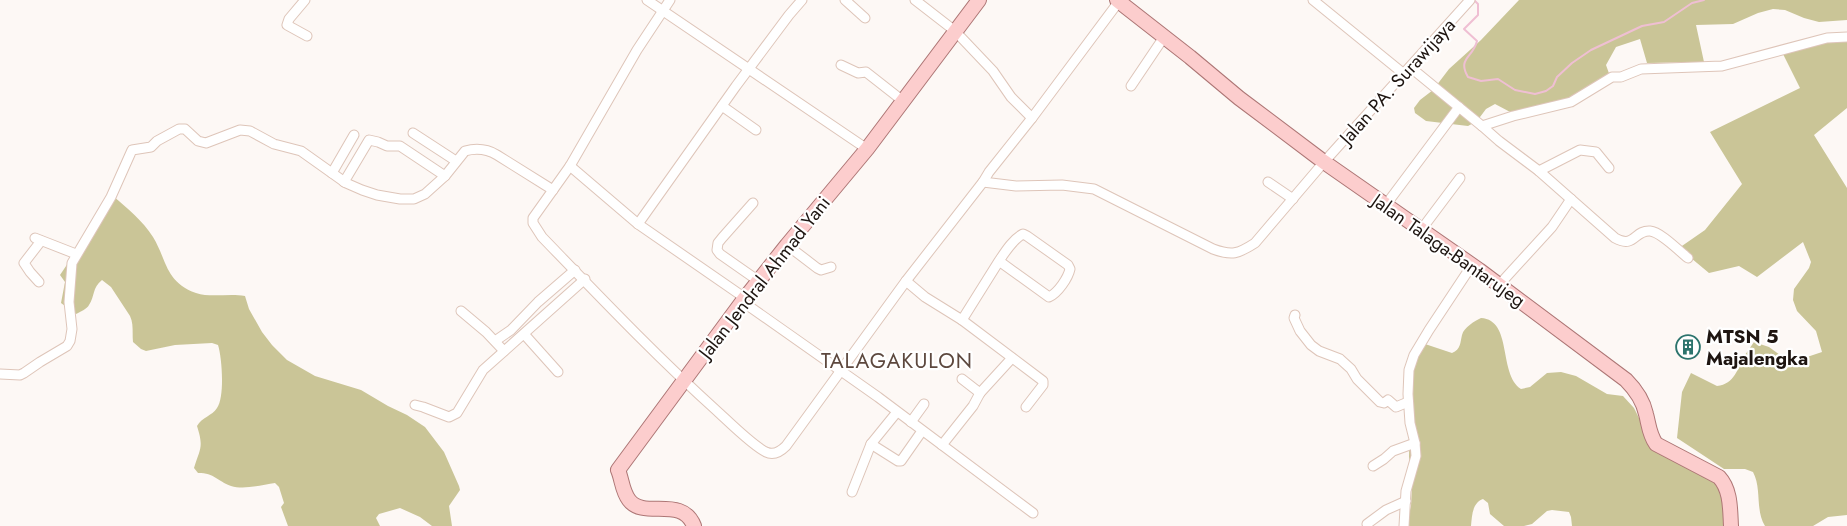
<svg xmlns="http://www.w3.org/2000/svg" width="1847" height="526" font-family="Jost,sans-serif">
<rect width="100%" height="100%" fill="#fdf8f5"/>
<g fill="#cac597">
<polygon points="1519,0 1847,0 1847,20 1819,22 1804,18 1785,10 1773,9 1758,13 1733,24 1696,25 1704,62 1647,63 1640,39 1616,47 1606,65 1611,79 1577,97 1514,114 1495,104 1486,109 1477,121 1468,126 1426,121 1415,113 1414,108 1420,100 1433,90 1449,69 1481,40"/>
<path d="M 1847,36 L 1847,108 L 1814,135 L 1847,188 L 1847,515 L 1828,517 L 1813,526 L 1765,526 C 1755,510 1762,489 1753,472 L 1745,469 L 1724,469 L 1677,438 L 1682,392 L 1691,373 L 1717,386 C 1735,384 1737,369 1745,355 C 1748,351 1751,346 1754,342 L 1769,347 L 1788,361 L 1798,360 L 1822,352 L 1816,331 L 1797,311 L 1793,300 L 1794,289 L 1809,268 L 1811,262 L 1803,242 L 1757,277 L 1739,266 L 1709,273 L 1679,248 L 1705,230 L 1742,184 L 1710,132 L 1800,88 L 1781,50 Z"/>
<path d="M 113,196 C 127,208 143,221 153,237 C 167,260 165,282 196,293 C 211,298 229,293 245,296 L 249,309 L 262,332 L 272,345 L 287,360 L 315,376 L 361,390 L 388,406 L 407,415 L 425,427 L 444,452 L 459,486 L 460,490 L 449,506 L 452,526 L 432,526 L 420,517 L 400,508 L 379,514 L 376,518 L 380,526 L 288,526 L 281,507 L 284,503 L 279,487 L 275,483 C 262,485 244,490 231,486 C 217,481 215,473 198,473 L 194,468 C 200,448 204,448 197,426 C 202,417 212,416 217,408 C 225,397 222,357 218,345 L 212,343 L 175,345 L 146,351 L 141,349 L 133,342 C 132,334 134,324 130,316 L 111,287 L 102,280 C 92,288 95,296 89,305 C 87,309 80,312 76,314 L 61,303 L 65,282 L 60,275 Z"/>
<path d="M 1481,318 C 1513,320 1498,374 1521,389 L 1530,387 L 1547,373 L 1561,372 L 1576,376 L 1607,394 L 1623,396 L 1634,408 L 1650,440 L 1721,486 L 1731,526 L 1572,526 L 1571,517 L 1569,512 L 1552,510 L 1547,511 L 1532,524 L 1524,526 L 1504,526 L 1490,514 L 1488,503 L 1483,499 C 1472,503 1472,516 1471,526 L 1406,526 L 1411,506 L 1412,485 L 1409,457 L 1411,364 L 1422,343 L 1452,353 C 1461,349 1460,343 1462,335 C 1464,327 1475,321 1481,318 Z"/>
</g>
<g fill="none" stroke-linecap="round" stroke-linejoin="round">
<path stroke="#efbfd3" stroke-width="2" d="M 1474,0 L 1478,4 L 1478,15 L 1464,29 L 1477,41 C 1473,58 1457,58 1468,77 L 1481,81 L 1498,79 L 1515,90 L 1535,94 L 1546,91 L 1553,86 L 1557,77 L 1572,63 L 1591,50 L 1642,26 L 1664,22 L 1692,3 L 1704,0"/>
<g stroke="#dec5b9" stroke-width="11">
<g id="minor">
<polyline points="305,0 289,19 287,25 307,36"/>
<polyline points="647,0 867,149"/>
<path d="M 670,0 L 637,50 L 570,166 L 533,218 L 533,223 L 542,237 C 599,296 656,356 717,411 C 729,422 753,446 766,452 C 774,456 781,451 786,446 L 906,281 L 983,182 L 989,172 L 1032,118 L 1120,0"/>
<polyline points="845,0 865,18"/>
<polyline points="915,0 955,31 993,71 1011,97 1032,118"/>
<polyline points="1313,0 1404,74"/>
<polyline points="841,65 858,73 866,72 903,101"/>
<polyline points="1410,67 1482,126 1513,116 1571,102 1612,77 1621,77 1641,69 1722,66 1827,38 1847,37"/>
<polyline points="1131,86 1164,37"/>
<polyline points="722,106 756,130"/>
<polyline points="1482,126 1499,141 1539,171"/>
<polyline points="413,133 456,161"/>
<polyline points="570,166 638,224 745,298"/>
<path d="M 1609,168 L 1596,152 L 1580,150 L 1539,171 L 1615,238 C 1635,249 1634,230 1650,231 C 1661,232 1679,251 1688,258"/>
<polyline points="332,173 354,135"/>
<polyline points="344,182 369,140 378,142 387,146 400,146 445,176"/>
<path d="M 983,182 L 1016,186 L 1062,185 L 1094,189 L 1213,249 C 1232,256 1238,254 1255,243 L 1324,162 L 1470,0"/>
<polyline points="1268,182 1293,199"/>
<polyline points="753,203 722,238 718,243 717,250 720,254 760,282"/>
<polyline points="1385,206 1459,107"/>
<polyline points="638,224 736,86 789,15 802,0"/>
<polyline points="1421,230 1460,178"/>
<polyline points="35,238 76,254"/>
<polyline points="787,245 817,268 821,270 831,267"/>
<path d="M 906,281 L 925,297 L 962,320 L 999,261 C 1005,252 1013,239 1023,234 L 1027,236 L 1068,265 L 1070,269 C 1068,278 1058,293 1049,297 L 999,261"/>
<polyline points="39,282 30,272 24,263 41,241"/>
<polyline points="1499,285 1552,227 1571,199"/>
<polyline points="743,302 878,397 1033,513"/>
<polyline points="461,311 486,332 504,351"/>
<polyline points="1295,315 1294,318 1300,331 1311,345 1319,351 1340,359 1351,369 1357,379 1380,402 1384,403 1388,400 1396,407 1408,402"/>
<polyline points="962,320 1043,381 1043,385 1026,407"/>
<polyline points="524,334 558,372"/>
<polyline points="495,341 511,330 538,302 575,270"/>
<path d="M 0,374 L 20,375 L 24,373 L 40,362 L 67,346 L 70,341 L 72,329 L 69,302 L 72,263 L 111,197 L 132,150 L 151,147 L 157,141 L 179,129 L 185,129 L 198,141 L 206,143 L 240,130 L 250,131 L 274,144 L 301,151 L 346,183 L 362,190 L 377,195 L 400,199 L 414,199 L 425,194 L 445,176 L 465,151 C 476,148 487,149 497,155 L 553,190"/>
<polyline points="962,379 980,393"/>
<polyline points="415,405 423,407 449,417 457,413 483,370 585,279"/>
<polyline points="911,422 924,404"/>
<polyline points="871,444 898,461 901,461 922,431"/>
<polyline points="942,445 973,406 980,393 1012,358"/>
<polyline points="1373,466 1384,459 1393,451 1415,443"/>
<polyline points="852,492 871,444 897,412"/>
<polyline points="1367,524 1386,510 1406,501"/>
<polyline points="1404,526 1406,491 1416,456 1415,443 1410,423 1408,394 1409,370 1414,355 1429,330 1472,265"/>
</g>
</g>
<g stroke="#ad7675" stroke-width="16">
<g id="primary">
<path d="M 1117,0 L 1190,57 L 1239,98 L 1324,162 L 1479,270 L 1626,380 C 1636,390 1643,400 1646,414 C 1649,425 1649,434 1656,444 L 1719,477 C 1731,490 1730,509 1731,526"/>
<path d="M 694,526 C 682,495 644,520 629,500 C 622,491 622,479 618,470 L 745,298 L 787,245 L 867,149 L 979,0"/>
</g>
</g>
<use href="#minor" stroke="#fff" stroke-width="9"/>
<use href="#primary" stroke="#fccdcd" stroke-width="14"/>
</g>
<defs>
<g id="building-ring" transform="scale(1.25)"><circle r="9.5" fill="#fff" stroke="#2c746d" stroke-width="1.5"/><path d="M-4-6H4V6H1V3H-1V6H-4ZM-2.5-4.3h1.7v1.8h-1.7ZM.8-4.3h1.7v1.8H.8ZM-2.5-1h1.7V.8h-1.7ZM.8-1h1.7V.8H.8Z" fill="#2c746d"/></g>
</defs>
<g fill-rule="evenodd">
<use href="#building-ring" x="1688" y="347"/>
</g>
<g text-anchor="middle" stroke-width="4.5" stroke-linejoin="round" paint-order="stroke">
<g font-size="19" fill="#1e1511" stroke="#fff">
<text transform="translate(1397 81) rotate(-48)" y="7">Jalan PA. Surawijaya</text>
<text transform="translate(1449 250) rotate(35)" y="7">Jalan Talaga-Bantarujeg</text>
<text transform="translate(764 277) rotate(-52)" y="7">Jalan Jendral Ahmad Yani</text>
</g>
<g font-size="19" font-weight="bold" fill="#1e1511" stroke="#fff" text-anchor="start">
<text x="1706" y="343">MTSN 5<tspan x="1706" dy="22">Majalengka</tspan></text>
</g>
<g font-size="21" letter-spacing="1" fill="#5d483e" stroke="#fff">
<text x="897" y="368">TALAGAKULON</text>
</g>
</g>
</svg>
